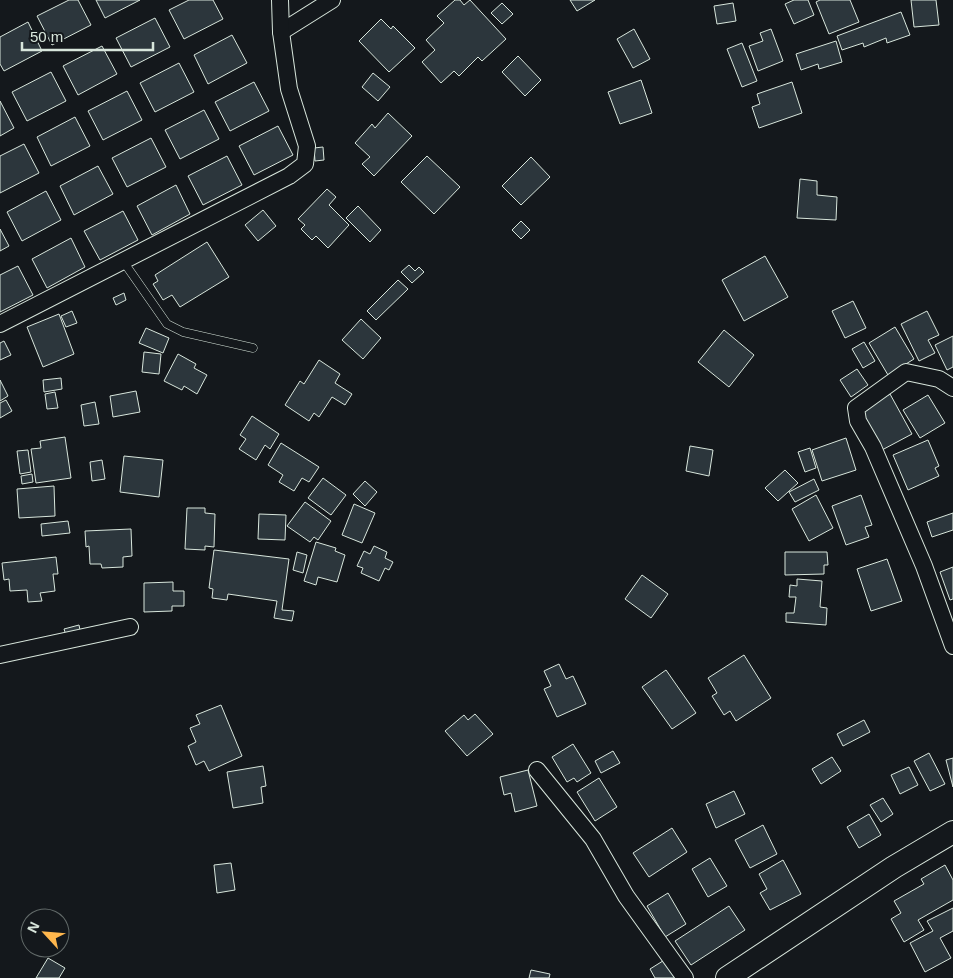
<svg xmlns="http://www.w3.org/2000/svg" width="953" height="978" font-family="Arial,sans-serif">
<rect width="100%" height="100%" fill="#14181c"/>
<g fill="#2c363c" stroke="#d8e6dc">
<polygon points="69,0 78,0 91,25 52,45 37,16"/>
<polygon points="96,0 140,0 105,18"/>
<polygon points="189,0 213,0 223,19 184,39 169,10"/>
<polygon points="455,0 460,0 464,5 470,0 506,39 482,61 478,57 459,76 454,71 441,83 422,62 435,50 426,40 444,23 437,16"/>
<polygon points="570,0 595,0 577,11"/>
<polygon points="794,0 808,0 814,15 794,24 785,4"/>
<polygon points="820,0 850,0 859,22 829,34 816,2"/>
<polygon points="911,0 936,0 939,25 914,27"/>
<polygon points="502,3 513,14 502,24 491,13"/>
<polygon points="733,3 736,21 717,24 714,6"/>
<polygon points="901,12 910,35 887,43 886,38 864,47 863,43 842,50 837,36"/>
<polygon points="155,18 170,47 131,67 116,38"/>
<polygon points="381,19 391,29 393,26 415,48 389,72 359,41"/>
<polygon points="28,22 42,51 4,71 0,64 0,37"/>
<polygon points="634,29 650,59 633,68 617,39"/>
<polygon points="771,29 783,61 758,71 749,46 763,41 760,33"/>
<polygon points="232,35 247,63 208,84 194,55"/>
<polygon points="836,41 842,62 819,69 818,64 801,70 796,54"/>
<polygon points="742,43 757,81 742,87 727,49"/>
<polygon points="102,46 117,74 78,95 63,66"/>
<polygon points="518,56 541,80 525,96 502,72"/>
<polygon points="179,63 194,92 155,112 140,83"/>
<polygon points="51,72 66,101 27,121 12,92"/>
<polygon points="373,73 390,87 378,101 362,87"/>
<polygon points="641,80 652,113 620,124 608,92"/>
<polygon points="254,82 269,111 230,131 215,102"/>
<polygon points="792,82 802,113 759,128 752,107 760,104 757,94"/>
<polygon points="127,91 142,120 103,140 88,111"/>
<polygon points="0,101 14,128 0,136"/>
<polygon points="204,110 219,139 180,159 165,130"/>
<polygon points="388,113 412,136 374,176 362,164 370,157 355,143 372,124 375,128"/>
<polygon points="75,117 90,146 51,166 37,137"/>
<polygon points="278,126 293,155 254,175 239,146"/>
<polygon points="151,138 166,167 127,187 112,158"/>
<polygon points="24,144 39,173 0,193 0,156"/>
<polygon points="323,147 324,160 315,161 314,148"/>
<polygon points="227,156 242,185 203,205 188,176"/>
<polygon points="427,156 460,187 434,214 401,182"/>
<polygon points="531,157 550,177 521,205 502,186"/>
<polygon points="98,166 113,194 74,215 60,186"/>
<polygon points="800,179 817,181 817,195 837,197 836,220 797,218"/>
<polygon points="176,185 190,214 152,235 137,206"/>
<polygon points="327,189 336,197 329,205 349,225 328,248 316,236 312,240 301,229 305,225 298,219"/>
<polygon points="46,191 61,220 22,241 7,212"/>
<polygon points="358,206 381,230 370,242 346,218"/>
<polygon points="263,210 276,226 258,241 245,225"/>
<polygon points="123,211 138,240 100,260 84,231"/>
<polygon points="521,221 530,230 521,239 512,230"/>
<polygon points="0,229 9,246 0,251"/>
<polygon points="71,238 85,267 47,288 32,259"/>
<polygon points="207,242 229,277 180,307 172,295 163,300 153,284 158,281 155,275"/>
<polygon points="765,256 788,297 744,321 722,280"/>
<polygon points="409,265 415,271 419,267 424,272 412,283 401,272"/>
<polygon points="18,266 33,295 0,312 0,275"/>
<polygon points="398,280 408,289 376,320 367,311"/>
<polygon points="124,293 126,300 116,305 113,298"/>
<polygon points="853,301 866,328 845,338 832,311"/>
<polygon points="72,311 77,323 66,327 61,316"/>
<polygon points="927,311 939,335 928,340 935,353 919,361 901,324"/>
<polygon points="59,314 74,354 43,367 27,327"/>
<polygon points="361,319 381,338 363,359 342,340"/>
<polygon points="895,327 914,359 888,375 869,343"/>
<polygon points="146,328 169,338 163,353 139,343"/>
<polygon points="724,330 754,355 729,387 698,362"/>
<polygon points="953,336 953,367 947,370 935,345"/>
<polygon points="4,341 11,355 0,360 0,343"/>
<polygon points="864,342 875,361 863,368 852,349"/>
<polygon points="144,352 161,354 159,374 142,372"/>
<polygon points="178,354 196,364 194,368 207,375 197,394 184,386 182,390 164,381"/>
<polygon points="319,360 340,374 335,383 352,394 345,405 332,397 319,417 314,413 309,421 285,405 300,381 304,384"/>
<polygon points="857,369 868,385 851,397 840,380"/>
<polygon points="61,378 62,389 44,392 43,380"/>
<polygon points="0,380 8,396 0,401"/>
<polygon points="136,391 140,412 113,417 110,396"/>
<polygon points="55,392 58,408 47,409 45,394"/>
<polygon points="890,394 912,434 882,450 861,410"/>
<polygon points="928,395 945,423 920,438 903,410"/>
<polygon points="6,400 12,411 0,418 0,403"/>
<polygon points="95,402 99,424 84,426 81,405"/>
<polygon points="252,416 279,434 270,449 265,445 256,460 239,449 246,439 240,435"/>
<polygon points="65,437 71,478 36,483 31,449 41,448 40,441"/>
<polygon points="846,438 856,470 822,481 812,450"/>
<polygon points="928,440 939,466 935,468 939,476 908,490 893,455"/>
<polygon points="281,443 319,467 309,482 302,478 294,491 279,482 283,475 268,465"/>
<polygon points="690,446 713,450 709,476 686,471"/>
<polygon points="810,448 816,468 805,472 798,452"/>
<polygon points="28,450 31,472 20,474 17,451"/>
<polygon points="124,456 163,460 159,497 120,492"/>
<polygon points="102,460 105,479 92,481 90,462"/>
<polygon points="785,470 798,483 778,501 765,488"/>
<polygon points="32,474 33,482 22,484 21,476"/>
<polygon points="323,478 346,495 331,515 308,498"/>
<polygon points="814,479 819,490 795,502 789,492"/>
<polygon points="365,481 377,492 365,506 353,494"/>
<polygon points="54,486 55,516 19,518 17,489"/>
<polygon points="816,495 833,528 809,541 792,509"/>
<polygon points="861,495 872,525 865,527 869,537 846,545 832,506"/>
<polygon points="305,502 331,521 318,540 314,537 310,542 287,526"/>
<polygon points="354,504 375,513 362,543 342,535"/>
<polygon points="187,508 205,508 205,513 215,514 214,547 205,546 205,550 185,549"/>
<polygon points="953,513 953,530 932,537 927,522"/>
<polygon points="259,514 286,515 285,540 258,539"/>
<polygon points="68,521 70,533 42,536 41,524"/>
<polygon points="131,529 132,556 123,557 123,567 102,568 101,564 90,564 89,546 86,547 85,531"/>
<polygon points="316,542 336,548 335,551 345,555 337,582 318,577 316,585 304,581"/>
<polygon points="374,546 387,552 385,558 393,562 389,570 385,568 379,581 361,573 363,568 357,566 364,551 370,554"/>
<polygon points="214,550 289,559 282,610 294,611 292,621 274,618 277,601 228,594 227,600 212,598 213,589 209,588"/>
<polygon points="297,552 307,555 303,573 293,570"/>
<polygon points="785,552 827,552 828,565 824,565 824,574 785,575"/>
<polygon points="56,557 58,574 53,574 55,591 40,593 42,601 28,602 27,590 10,591 9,579 4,580 2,563"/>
<polygon points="887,559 902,601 871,611 857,569"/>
<polygon points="953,567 953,599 950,600 940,572"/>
<polygon points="642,575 668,594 651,618 625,599"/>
<polygon points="797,579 822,581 820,607 827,608 826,625 786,622 786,613 794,613 796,597 789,597 790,585 797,586"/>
<polygon points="173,582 173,591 184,591 184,606 172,606 172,611 144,612 144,583"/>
<polygon points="79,625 81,635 67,638 64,629"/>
<polygon points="744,655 771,698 736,721 730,711 724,715 712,696 717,693 708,678"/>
<polygon points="559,664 566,679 573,676 586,704 557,717 544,689 551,686 544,671"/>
<polygon points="666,670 696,713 672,729 642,687"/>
<polygon points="221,705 242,756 209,771 204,761 196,765 188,746 196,742 190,728 200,724 196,715"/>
<polygon points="475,714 493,734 467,756 445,731 464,715 468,720"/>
<polygon points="864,720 870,732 843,746 837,734"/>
<polygon points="573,744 591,773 577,782 574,778 567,782 552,757"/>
<polygon points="613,751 620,763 601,773 595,761"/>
<polygon points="929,753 945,784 930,791 914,761"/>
<polygon points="832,757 841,771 821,784 812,769"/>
<polygon points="953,758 953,787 946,760"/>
<polygon points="263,766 266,786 261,787 263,803 233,808 227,772"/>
<polygon points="909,767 918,785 900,794 891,775"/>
<polygon points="528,770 537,806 515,812 511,793 504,795 500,777"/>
<polygon points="599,778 617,807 595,821 577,792"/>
<polygon points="734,791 745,814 716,828 706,804"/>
<polygon points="883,798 893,814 881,822 870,805"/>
<polygon points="869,814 881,835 859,848 847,827"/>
<polygon points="763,825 777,854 750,868 735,840"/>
<polygon points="672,828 687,852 649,877 633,853"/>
<polygon points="710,858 727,886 708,897 692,869"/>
<polygon points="783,860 801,894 770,910 760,893 767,889 759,874"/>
<polygon points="231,863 235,890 217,893 214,865"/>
<polygon points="945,865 953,880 953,900 918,920 924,930 904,942 891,919 901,913 894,901 924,884 921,879"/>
<polygon points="668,893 686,924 665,937 647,906"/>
<polygon points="729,906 745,930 691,965 675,941"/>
<polygon points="953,908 953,931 940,938 951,958 925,972 910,943 933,931 927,921"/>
<polygon points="48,958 65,968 59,978 36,978"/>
<polygon points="666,959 677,978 655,978 650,969"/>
<polygon points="531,970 550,974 549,978 529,978"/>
</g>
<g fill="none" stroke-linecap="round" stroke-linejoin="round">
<g stroke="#d8e6dc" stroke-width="9">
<polyline id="service" points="123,261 167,324 183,332 253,348"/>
</g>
<g stroke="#d8e6dc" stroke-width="18">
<g id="minor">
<polyline points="281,32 332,0"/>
<polyline points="0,324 289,176 305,164 307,146 289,89 281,32 280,0"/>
<polyline points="953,388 939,379 906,372 856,408 858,421 873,447 924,566 953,646"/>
<polyline points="0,655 130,627"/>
<polyline points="537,770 593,839 626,896 685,978"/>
</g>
</g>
<g stroke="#d8e6dc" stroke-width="24">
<polyline id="secondary" points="727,978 894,867 953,832"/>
</g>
<use href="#service" stroke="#14181c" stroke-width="8"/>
<use href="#minor" stroke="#14181c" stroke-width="16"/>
<use href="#secondary" stroke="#14181c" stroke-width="22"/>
</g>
<g transform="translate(45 933) rotate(296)"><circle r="24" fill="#14181c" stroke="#626a69"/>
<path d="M0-4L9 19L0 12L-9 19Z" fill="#ffb74d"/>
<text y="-8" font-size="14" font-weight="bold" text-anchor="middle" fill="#d8e6dc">N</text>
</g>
<path d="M22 42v8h131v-8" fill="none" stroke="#d8e6dc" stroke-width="2.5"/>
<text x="30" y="42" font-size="15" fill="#d8e6dc" stroke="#14181c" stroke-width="4" paint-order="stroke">50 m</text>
</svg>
